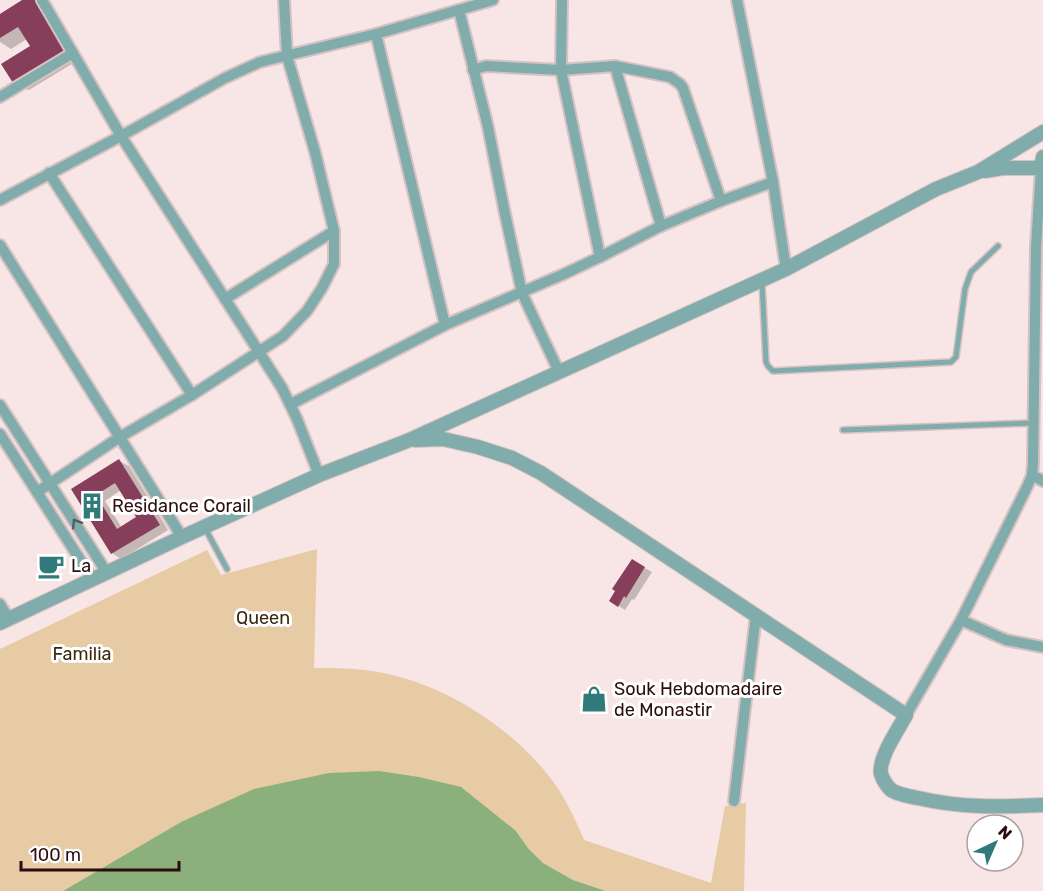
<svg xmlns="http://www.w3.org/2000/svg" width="1043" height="891" font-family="Rubik,sans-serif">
<rect width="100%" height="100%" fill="#f8e5e5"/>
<path fill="#e6cba4" d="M 317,549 L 314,668 C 335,668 357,668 378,672 C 447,684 520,732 559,790 C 569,806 577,823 584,840 L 711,883 L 725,806 L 746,803 L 744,891 L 606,891 L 573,880 L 543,863 L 528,848 L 516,831 L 181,822 L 63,891 L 0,891 L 0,649 L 207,550 L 221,575 Z"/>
<polygon fill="#8bb07c" points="379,771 419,777 461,787 516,831 528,848 543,863 573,880 606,891 63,891 181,822 254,789 329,773"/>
<g fill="#0003" fill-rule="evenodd">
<polygon points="25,0 39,0 80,59 29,90 14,82 32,46 27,39 11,49 0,42 0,16"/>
<path d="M 119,461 L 129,466 L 168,530 L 121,559 L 112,553 L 73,489 ZM 121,490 L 138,518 L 122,528 L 105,501 Z"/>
<polygon points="632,561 652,572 634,600 632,599 625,610 611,601"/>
</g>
<g fill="#873e5b" fill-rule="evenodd">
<polygon points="22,0 35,0 66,50 13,83 1,64 30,46 18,27 0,38 0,14"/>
<path d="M 119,459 L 160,525 L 111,554 L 71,489 ZM 115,483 L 136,517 L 117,529 L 96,495 Z"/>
<polygon points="632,559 645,567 626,598 624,596 618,607 609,601 615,591 612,589"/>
</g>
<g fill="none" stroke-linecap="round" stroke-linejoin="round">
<g stroke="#d7c2c3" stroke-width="8">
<g id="service">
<polyline points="762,282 766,362 768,366 773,371 951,362 956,357 965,289 971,272 998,246"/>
<polyline points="843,430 1033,423"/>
<polyline points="205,528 227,569"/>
</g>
</g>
<g stroke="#d7c2c3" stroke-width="14">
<g id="minor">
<polyline points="42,0 121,136 282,388 297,419 319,475"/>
<polyline points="562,0 561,70 600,257"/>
<polyline points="737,0 773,182 786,269"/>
<polyline points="459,10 488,127 504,209 522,293 559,372"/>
<polyline points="376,34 445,325"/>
<polyline points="615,66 661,226"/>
<polyline points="473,70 486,66 561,70 615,66 670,77 680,84 683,88 721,201"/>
<polyline points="0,97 73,53"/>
<polyline points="49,173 192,395"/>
<polyline points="0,200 121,136 225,78 260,62 376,34 493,0"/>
<polyline points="0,245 182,537"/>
<polyline points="225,299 334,231"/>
<polyline points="291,404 445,325 564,274 600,257 661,226 721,201 773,182"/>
<polyline points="0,405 107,573"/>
<polyline points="0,434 93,580"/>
<polyline points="1032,475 1043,481"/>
<polyline points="37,492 120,437 192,395 283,336 307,311 322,288 334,264 334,231 315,152 287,56 284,0"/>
<polyline points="0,604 9,619"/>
<polyline points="961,620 1006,640 1043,647"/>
<polyline points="906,715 961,620 1028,485 1032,475 1033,464 1036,247 1041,168"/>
<polyline points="734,801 756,615"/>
</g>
</g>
<g stroke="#d7c2c3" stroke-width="16">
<g id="tertiary">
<polyline points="985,171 1002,168 1041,168 1043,157"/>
<path d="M 415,440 L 443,439 L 478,447 L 512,458 L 541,473 L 906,715 C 898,730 878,758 881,774 C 883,780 887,786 891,790 C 899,795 909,796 918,798 C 961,808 999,807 1043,805"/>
<polyline points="0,623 182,537 319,475 407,441 786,269 936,189 978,172 1043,132"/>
</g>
</g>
<use href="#service" stroke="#80acac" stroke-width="5"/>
<use href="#minor" stroke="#80acac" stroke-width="10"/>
<use href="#tertiary" stroke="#80acac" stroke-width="14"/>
</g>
<defs><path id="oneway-chevron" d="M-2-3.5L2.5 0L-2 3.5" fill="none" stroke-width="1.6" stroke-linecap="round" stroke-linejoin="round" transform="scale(1.5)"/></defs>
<use stroke="#565c5e" href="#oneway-chevron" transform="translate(76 523) rotate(-122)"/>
<defs>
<g id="building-bare" transform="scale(2.07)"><path d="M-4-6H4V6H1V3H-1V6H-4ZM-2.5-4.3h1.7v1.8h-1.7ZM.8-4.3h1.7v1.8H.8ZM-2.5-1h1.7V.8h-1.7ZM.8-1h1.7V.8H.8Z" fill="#317a7c" stroke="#fff" stroke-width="2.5" paint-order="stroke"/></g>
<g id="cafe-bare" transform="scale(2.07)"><path d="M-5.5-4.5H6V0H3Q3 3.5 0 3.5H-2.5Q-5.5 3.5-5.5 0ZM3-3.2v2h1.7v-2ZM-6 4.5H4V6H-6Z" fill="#317a7c" stroke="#fff" stroke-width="2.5" paint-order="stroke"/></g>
<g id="shop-bare" transform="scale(2.07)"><path d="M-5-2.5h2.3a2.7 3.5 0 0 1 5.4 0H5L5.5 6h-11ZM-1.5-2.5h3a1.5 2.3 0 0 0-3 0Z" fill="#317a7c" stroke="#fff" stroke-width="2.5" paint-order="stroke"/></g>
</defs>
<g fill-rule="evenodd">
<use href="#building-bare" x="92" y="506"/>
<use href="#cafe-bare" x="51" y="566"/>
<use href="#shop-bare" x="594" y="699"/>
</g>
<g text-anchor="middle" stroke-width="6" stroke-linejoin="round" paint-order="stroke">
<g font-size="18" fill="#2b0c0f" stroke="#fff" text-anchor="start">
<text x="112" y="512">Residance Corail</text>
<text x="71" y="572">La</text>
<text x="614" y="695">Souk Hebdomadaire<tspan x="614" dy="21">de Monastir</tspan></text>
</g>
<g font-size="18" fill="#38280f" stroke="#fff">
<text x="263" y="624">Queen</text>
<text x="82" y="660">Familia</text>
</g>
</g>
<g transform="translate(995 843) rotate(44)"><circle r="28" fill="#ffffff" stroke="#aa9e9f" stroke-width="1.5"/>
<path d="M0-4.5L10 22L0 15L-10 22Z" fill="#317a7c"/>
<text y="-9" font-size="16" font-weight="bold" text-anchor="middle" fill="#2b0c0f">N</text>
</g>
<path d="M21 861v9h158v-9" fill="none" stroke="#2b0c0f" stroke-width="3"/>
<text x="30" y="861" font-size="18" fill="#2b0c0f" stroke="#ffffff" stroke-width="4.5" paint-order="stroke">100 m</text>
</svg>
